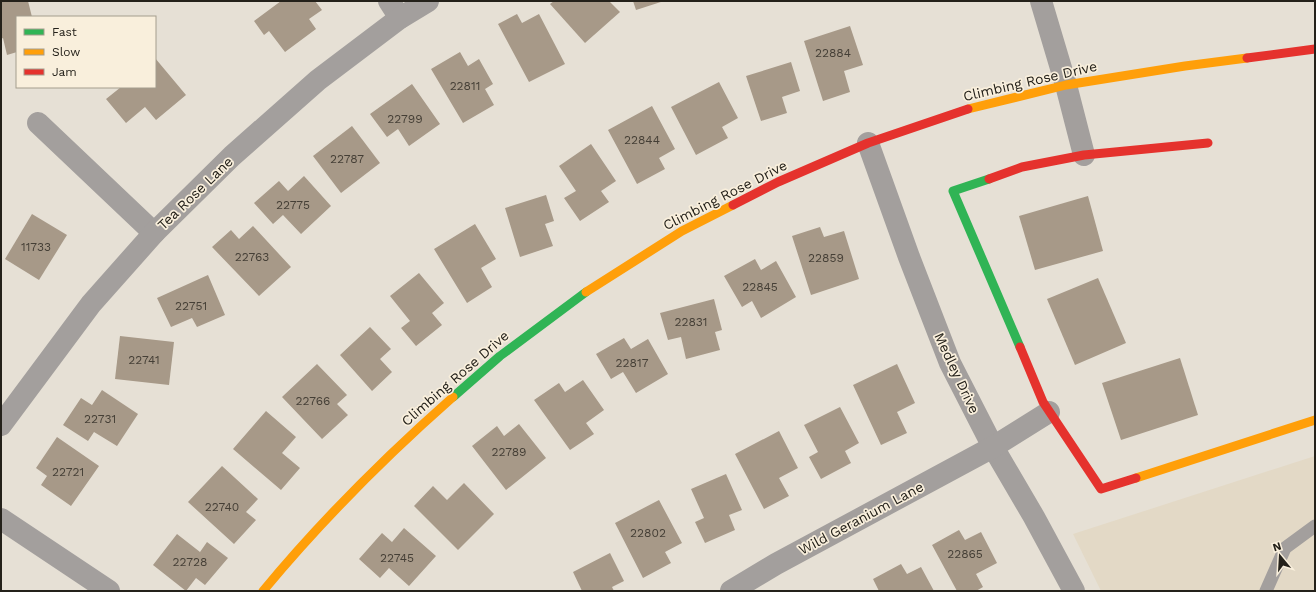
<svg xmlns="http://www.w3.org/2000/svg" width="1316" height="592" font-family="'Work Sans',sans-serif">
<rect width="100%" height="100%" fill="#e6e0d5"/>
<polygon fill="#e3d9c6" points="1315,456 1315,591 1101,591 1073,534"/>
<g fill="#a79988">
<polygon points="5,1 28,1 32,17 17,17 17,52 7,55 3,38 1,39 1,2"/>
<polygon points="281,1 315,1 322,10 309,19 316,29 285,52 269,31 264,35 254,21"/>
<polygon points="554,1 609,1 620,12 585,43 550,4"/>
<polygon points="633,1 664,1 636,10"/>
<polygon points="517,14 522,23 539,14 565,64 529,82 498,24"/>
<polygon points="850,26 863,65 844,71 850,92 823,101 804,41"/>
<polygon points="460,52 468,66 479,59 493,84 485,89 494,105 463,123 431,69"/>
<polygon points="155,58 186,95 156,120 145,107 126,123 106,99 121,87 155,87"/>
<polygon points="791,62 800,91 782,97 787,113 761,121 746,76"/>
<polygon points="719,82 738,118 722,127 728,138 696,155 671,107"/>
<polygon points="412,84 440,124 409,146 398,129 387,137 370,114"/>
<polygon points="652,106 675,149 659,158 665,169 637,184 608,130"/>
<polygon points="352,126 380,163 341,193 313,156"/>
<polygon points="591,144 616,181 601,191 609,202 580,221 564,198 576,191 559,166"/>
<polygon points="304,176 331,206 301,234 283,215 273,224 254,203 279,181 288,191"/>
<polygon points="546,195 554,221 545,224 553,246 520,257 505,208"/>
<polygon points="1088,196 1103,251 1035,270 1019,216"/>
<polygon points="32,214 67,235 39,280 5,259"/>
<polygon points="475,224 496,259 481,268 492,287 467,303 434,249"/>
<polygon points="253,226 291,267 259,296 212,247 231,230 239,239"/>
<polygon points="820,227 824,237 844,231 859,279 811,295 792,236"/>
<polygon points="755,259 761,270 776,261 796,297 761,318 752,301 742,307 724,276"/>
<polygon points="419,273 444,303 432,313 442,325 416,346 401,328 410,321 390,296"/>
<polygon points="208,275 225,315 197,327 192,318 171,327 157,298"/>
<polygon points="1098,278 1126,343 1075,365 1047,299"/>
<polygon points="714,299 722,330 715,332 720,350 686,359 681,337 668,340 660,313"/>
<polygon points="370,327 391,349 380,359 392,372 372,391 340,355"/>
<polygon points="120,336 174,342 169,385 115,379"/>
<polygon points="624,338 631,349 648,339 668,374 636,393 623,372 611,379 596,354"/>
<polygon points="1180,358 1198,415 1121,440 1102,383"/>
<polygon points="317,364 347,395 337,404 348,415 322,439 282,397"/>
<polygon points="897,364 915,403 897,412 907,433 881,445 853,385"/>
<polygon points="583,380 604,410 586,423 594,434 570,450 534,400 559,383 565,392"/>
<polygon points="102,390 138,414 117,446 94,432 88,441 63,425 81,398 92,405"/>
<polygon points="840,407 859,443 845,451 851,463 821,479 809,457 818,452 804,425"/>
<polygon points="266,411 296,437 282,453 300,468 281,490 233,449"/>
<polygon points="519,424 546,458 506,490 472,446 497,426 504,436"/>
<polygon points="779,431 798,468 779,478 789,496 764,509 735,454"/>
<polygon points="57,437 99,466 71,506 41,485 47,476 36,468"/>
<polygon points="222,466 258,499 246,512 256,520 234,544 188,502"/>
<polygon points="726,474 742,510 729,515 735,530 705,543 695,522 704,518 691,489"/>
<polygon points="464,483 494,514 458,550 414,506 433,486 447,500"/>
<polygon points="659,500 682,543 665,552 671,563 643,578 615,523"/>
<polygon points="404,528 436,556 409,586 389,568 380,578 359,559 382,533 392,542"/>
<polygon points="959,530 965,540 981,532 997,563 976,574 983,587 976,591 957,591 932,545"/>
<polygon points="177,534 200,552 207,542 228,558 205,585 196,578 186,591 153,565"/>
<polygon points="610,553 624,581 612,587 614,591 582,591 573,572"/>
<polygon points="901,564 907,574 921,567 934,591 879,591 873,579"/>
</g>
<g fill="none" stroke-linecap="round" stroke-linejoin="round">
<polyline stroke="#a39f9d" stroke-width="13" points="1266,591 1285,548 1315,526"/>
<g stroke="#a39f9d" stroke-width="22">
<polyline points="389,1 400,18"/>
<polyline points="1041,1 1066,85 1084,155"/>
<polyline points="38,123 154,233"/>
<polyline points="868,143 909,257 950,363 993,447 1034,517 1074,591"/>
<polyline points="1,425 91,304 154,233 232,156 318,80 400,18 428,1"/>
<polyline points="1,519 109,591"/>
<polyline points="731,591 776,564 993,447 1049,412"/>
</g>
<g stroke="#30b455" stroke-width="9">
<polyline points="989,179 953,191 1020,347"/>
<polyline points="453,397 500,356 586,292"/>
</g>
<g stroke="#ff9f0a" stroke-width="9">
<polyline points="968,109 1066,85 1185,66 1247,58"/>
<polyline points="586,292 682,231 733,205"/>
<polyline points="1136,478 1315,420"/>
<path d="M 263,591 C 321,521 385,457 453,397"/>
</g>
<g stroke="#e5322d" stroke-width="9">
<polyline points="1247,58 1315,49"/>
<polyline points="989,179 1022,167 1084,155 1208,143"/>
<polyline points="733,205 778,182 868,143 968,109"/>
<polyline points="1020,347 1043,402 1101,489 1136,478"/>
</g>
</g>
<g text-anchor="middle" stroke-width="3.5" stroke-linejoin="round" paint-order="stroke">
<g font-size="12" fill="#453f36">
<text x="833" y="57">22884</text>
<text x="465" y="90">22811</text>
<text x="405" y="123">22799</text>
<text x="642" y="144">22844</text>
<text x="347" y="163">22787</text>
<text x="293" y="209">22775</text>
<text x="36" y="251">11733</text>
<text x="252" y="261">22763</text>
<text x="826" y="262">22859</text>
<text x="760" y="291">22845</text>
<text x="191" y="310">22751</text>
<text x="691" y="326">22831</text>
<text x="144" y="364">22741</text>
<text x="632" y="367">22817</text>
<text x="313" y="405">22766</text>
<text x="100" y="423">22731</text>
<text x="509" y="456">22789</text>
<text x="68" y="476">22721</text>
<text x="222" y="511">22740</text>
<text x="648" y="537">22802</text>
<text x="965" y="558">22865</text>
<text x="397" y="562">22745</text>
<text x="190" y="566">22728</text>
</g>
<g font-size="14" fill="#24211a" stroke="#f9efdc">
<text transform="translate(1030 81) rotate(-13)" y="5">Climbing Rose Drive</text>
<text transform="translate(195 193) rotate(-44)" y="5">Tea Rose Lane</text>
<text transform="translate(725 195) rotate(-27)" y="5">Climbing Rose Drive</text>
<text transform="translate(957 373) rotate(65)" y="5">Medley Drive</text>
<text transform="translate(455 378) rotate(-41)" y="5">Climbing Rose Drive</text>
<text transform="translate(861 518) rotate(-28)" y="5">Wild Geranium Lane</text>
</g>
</g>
<rect width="1316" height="592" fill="none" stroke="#24211a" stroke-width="4"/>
<rect x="16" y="16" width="140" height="72" fill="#f9efdc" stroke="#a49d8e"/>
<rect x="24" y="29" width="20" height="6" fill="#30b455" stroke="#a49d8e"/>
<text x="52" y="36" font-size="12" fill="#24211a">Fast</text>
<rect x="24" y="49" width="20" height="6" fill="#ff9f0a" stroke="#a49d8e"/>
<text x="52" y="56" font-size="12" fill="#24211a">Slow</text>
<rect x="24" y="69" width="20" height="6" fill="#e5322d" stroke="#a49d8e"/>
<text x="52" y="76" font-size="12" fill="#24211a">Jam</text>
<g transform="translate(1280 556) rotate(342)" stroke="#f9efdc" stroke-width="3" paint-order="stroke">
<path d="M0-3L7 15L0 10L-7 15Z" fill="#24211a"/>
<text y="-6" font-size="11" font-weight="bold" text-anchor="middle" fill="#24211a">N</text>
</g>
</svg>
